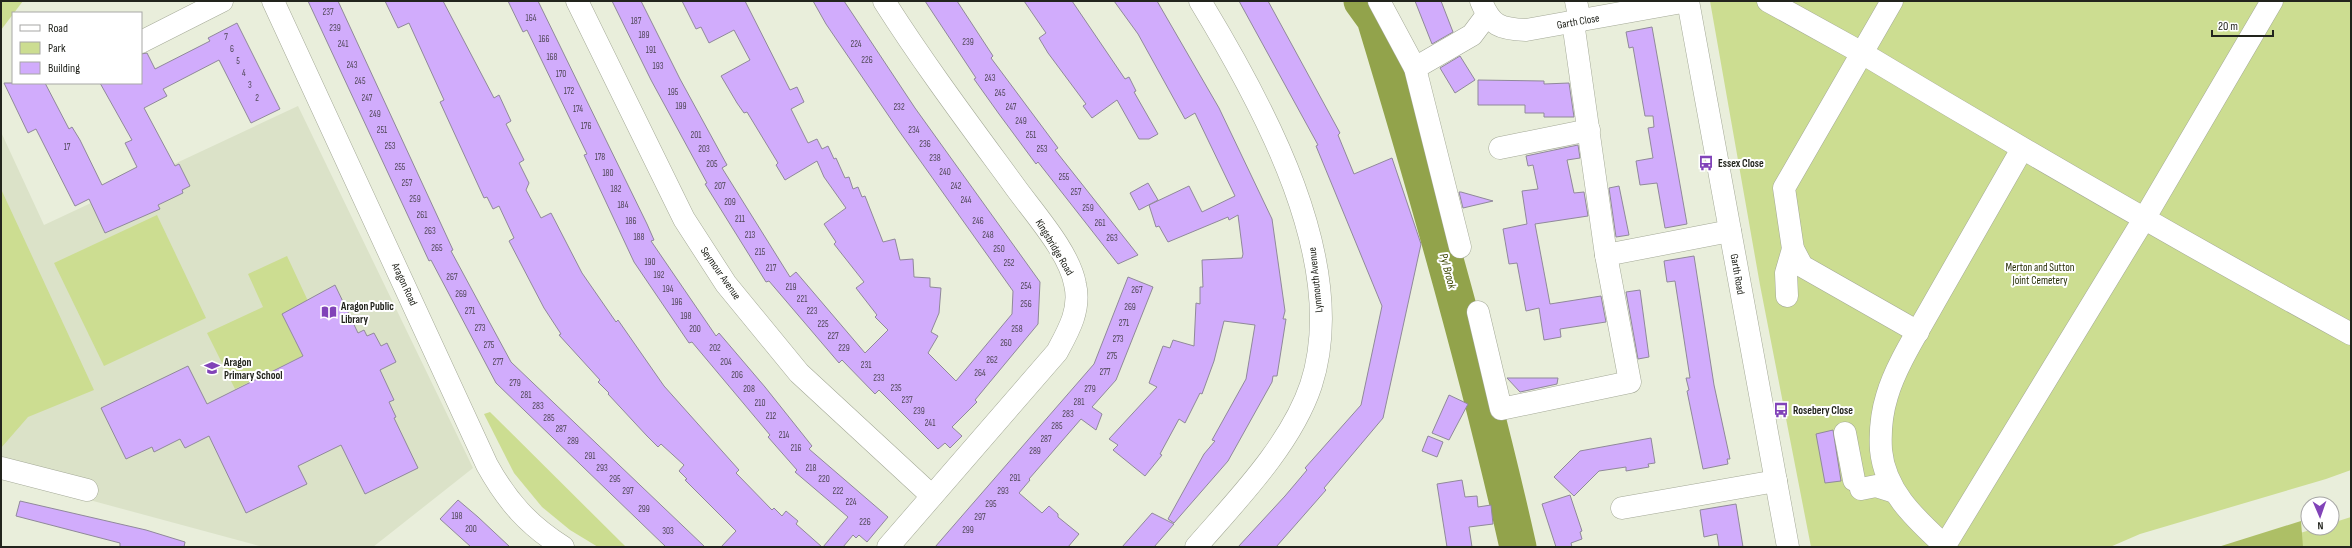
<svg xmlns="http://www.w3.org/2000/svg" width="2352" height="548" font-family="'Sofia Sans Condensed',sans-serif">
<rect width="100%" height="100%" fill="#e9eedb"/>
<polygon fill="#dbe2c8" points="298,106 473,468 373,547 263,547 1,476 1,132 44,225"/>
<g fill="#ccdd91">
<polygon points="1,1 23,1 1,30"/>
<polygon points="1710,1 2351,1 2351,470 2326,479 2140,534 2110,547 1811,547 1760,285"/>
<polygon points="1,189 94,390 28,417 1,448"/>
<polygon points="157,215 206,318 104,366 54,263"/>
<polygon points="287,256 308,301 282,314 295,341 302,338 321,347 235,389 207,333 263,307 248,274"/>
<polygon points="490,412 626,547 598,547 570,530 542,507 514,473 484,414"/>
<polygon points="2351,517 2351,547 2254,547 2317,528 2332,528 2332,523"/>
</g>
<polygon fill="#adbf66" points="2301,521 2303,547 2218,547"/>
<g fill="none" stroke-linecap="round" stroke-linejoin="round">
<path stroke="#92a34b" stroke-width="37" d="M 1362,1 L 1375,19 C 1428,194 1478,369 1518,547"/>
</g>
<g fill="#d1acfc" stroke="#90899a">
<polygon points="308,1 338,1 453,250 451,251 511,362 705,547 666,547 496,383 431,260 429,261"/>
<polygon points="385,1 443,1 494,98 499,95 511,121 506,124 524,160 519,163 529,183 526,190 541,218 551,213 582,273 616,322 618,320 664,386 739,470 736,473 772,510 774,508 782,516 786,511 798,521 796,524 822,547 721,547 736,531 685,480 687,479 679,471 684,465 661,444 658,447 647,436 608,394 609,393 598,382 600,380 559,335 561,334 544,308 509,241 514,238 499,206 493,209 487,197 484,198 440,102 444,100 409,23 398,28"/>
<polygon points="508,1 538,1 647,224 654,240 651,241 716,336 719,333 765,387 812,446 809,449 888,517 867,542 859,535 856,538 853,535 843,547 823,547 848,517 795,472 797,470 768,437 770,435 692,342 689,343 634,262 584,155 587,154 527,30 523,32"/>
<polygon points="612,1 641,1 680,79 727,165 722,168 790,277 796,272 865,353 888,330 875,317 877,315 856,288 864,282 834,244 836,242 824,224 846,208 824,177 817,161 785,180 776,165 778,163 747,112 744,113 737,103 721,76 750,60 734,30 709,43 701,27 696,29 682,1 745,1 790,90 797,87 804,102 791,109 808,143 817,139 822,149 828,146 834,159 836,158 845,178 849,177 853,189 858,187 862,197 865,196 883,242 895,239 900,260 913,259 914,277 930,278 930,287 941,288 939,313 931,332 938,336 928,353 956,381 1012,314 1013,291 899,131 826,24 813,1 844,1 915,108 1040,282 1038,324 975,400 977,402 952,427 962,436 950,448 945,443 938,449 879,390 875,394 842,360 839,363 769,281 766,282 705,184 707,183 651,80"/>
<polygon points="925,1 957,1 993,56 991,58 1058,148 1055,150 1138,255 1118,264 1038,162 1036,164 999,114 974,79 976,78"/>
<polygon points="1024,1 1072,1 1125,79 1129,77 1136,91 1134,92 1158,134 1149,139 1139,139 1117,100 1092,118 1083,106 1086,104 1048,53 1039,38 1046,33"/>
<polygon points="1114,1 1157,1 1219,108 1272,219 1285,311 1283,319 1286,319 1277,376 1273,376 1272,382 1228,461 1174,523 1168,519 1204,454 1215,441 1212,440 1246,379 1255,325 1224,321 1214,361 1202,394 1200,393 1185,423 1179,419 1160,454 1162,455 1145,476 1113,450 1118,445 1109,439 1157,387 1149,383 1163,346 1170,348 1173,340 1194,346 1196,303 1200,304 1200,287 1203,287 1202,260 1242,258 1243,254 1238,215 1229,220 1228,217 1168,242 1159,226 1156,227 1149,205 1189,186 1202,212 1235,196 1195,113 1185,119 1138,34"/>
<polygon points="1239,1 1268,1 1340,133 1338,135 1354,174 1392,158 1421,244 1383,418 1324,488 1326,490 1276,547 1238,547 1285,496 1307,470 1305,468 1361,405 1382,306 1316,146 1318,145"/>
<polygon points="1415,1 1441,1 1453,32 1432,44"/>
<polygon points="237,23 280,109 251,123 219,60 163,89 167,96 144,108 175,166 179,164 190,186 182,190 183,193 158,205 160,209 105,233 89,199 75,206 36,129 28,133 4,83 45,83 69,129 72,127 80,140 102,185 137,167 125,143 132,140 100,83 141,83 141,54 147,53 155,69 210,41 208,38"/>
<polygon points="1652,27 1687,224 1665,228 1657,183 1640,185 1636,161 1653,158 1648,128 1654,127 1653,116 1645,116 1633,47 1629,48 1626,32"/>
<polygon points="1460,56 1475,80 1455,93 1440,68"/>
<polygon points="1478,80 1544,81 1544,84 1569,83 1574,117 1544,117 1544,113 1525,113 1525,105 1478,105"/>
<polygon points="1578,145 1580,158 1567,160 1574,193 1584,192 1588,216 1535,224 1550,304 1601,296 1606,322 1560,329 1561,337 1544,340 1539,308 1526,311 1517,263 1509,264 1503,229 1527,224 1522,191 1538,189 1533,165 1528,166 1526,156"/>
<polygon points="1148,183 1158,200 1139,210 1130,193"/>
<polygon points="1619,186 1629,235 1616,237 1609,188"/>
<polygon points="1459,192 1461,192 1493,201 1463,208"/>
<polygon points="1694,256 1714,385 1730,459 1727,459 1728,464 1703,469 1687,391 1689,390 1686,378 1690,378 1675,281 1667,282 1664,261"/>
<polygon points="1128,277 1153,287 1116,380 1092,407 1102,414 1096,430 1081,419 1029,479 1030,480 1019,493 1042,513 1049,506 1058,514 1058,517 1079,534 1068,547 935,547 1094,364"/>
<polygon points="335,285 358,333 364,330 367,336 374,333 381,346 387,343 396,362 380,370 394,400 389,402 396,417 394,418 418,468 365,494 341,445 298,466 307,484 246,513 209,436 185,448 180,439 154,452 152,447 126,459 101,408 188,366 207,404 303,356 282,314"/>
<polygon points="1640,290 1649,357 1638,359 1626,292"/>
<polygon points="1507,378 1558,378 1557,384 1520,392"/>
<polygon points="1449,395 1468,404 1449,440 1432,433"/>
<polygon points="1833,430 1841,481 1825,483 1816,434"/>
<polygon points="1428,436 1443,442 1437,457 1422,451"/>
<polygon points="1651,438 1655,463 1648,464 1649,467 1626,471 1626,467 1599,471 1574,496 1554,477 1580,451"/>
<polygon points="1462,480 1465,497 1477,496 1478,507 1491,505 1493,524 1469,527 1472,547 1447,547 1437,484"/>
<polygon points="1570,495 1582,531 1580,532 1582,539 1571,543 1572,547 1556,547 1542,504"/>
<polygon points="458,500 478,517 510,547 471,547 440,519"/>
<polygon points="20,501 146,530 185,542 184,547 120,547 120,543 16,516"/>
<polygon points="1736,504 1743,547 1719,547 1717,534 1704,537 1700,510"/>
<polygon points="1152,513 1174,524 1154,547 1122,547"/>
</g>
<g fill="none" stroke-linecap="round" stroke-linejoin="round">
<g stroke="#a4a997" stroke-width="23">
<g id="minor">
<path d="M 273,1 L 487,465 C 507,501 528,525 563,547"/>
<polyline points="577,1 684,219 726,284 799,373 932,496"/>
<path d="M 884,1 C 924,64 969,124 1013,184 C 1032,211 1069,251 1075,284 C 1081,309 1069,330 1057,352 L 888,547"/>
<polyline points="1379,1 1415,68 1460,247"/>
<path d="M 1481,1 C 1491,26 1500,29 1526,30 L 1688,1"/>
<polyline points="1576,1 1580,21"/>
<polyline points="1688,1 1788,547"/>
<polyline points="1768,1 1862,53 1784,188 1793,249 1802,266 1918,332"/>
<path d="M 1892,1 L 1862,53 C 2023,150 2186,244 2351,334"/>
<polyline points="141,42 222,1"/>
<polyline points="1415,68 1472,35 1487,15"/>
<polyline points="1500,148 1589,130"/>
<polyline points="1606,255 1730,231"/>
<polyline points="1787,296 1786,273 1793,249"/>
<polyline points="1478,312 1501,409 1630,382 1606,255 1573,22"/>
<polyline points="1845,433 1854,480"/>
<polyline points="1,468 87,490"/>
<polyline points="1861,489 1876,486 1895,492"/>
<polyline points="1622,508 1776,481"/>
<path d="M 1945,546 C 1916,519 1885,492 1881,450 C 1880,433 1882,412 1887,396 C 1896,365 1919,330 1935,301 C 1964,251 1993,200 2022,149"/>
<path d="M 1196,547 C 1236,501 1291,445 1311,385 C 1351,263 1262,103 1200,1"/>
<polyline points="1944,547 2144,219 2272,1"/>
</g>
</g>
<use href="#minor" stroke="#fff" stroke-width="22"/>
</g>
<defs>
<g id="bus-bare" transform="scale(1.2)"><path d="M-5-6H5V4H4V6H2V4H-2V6H-4V4H-5ZM-3.5-4V0h7V-4ZM-3.5 1.2v1.5H-2V1.2ZM2 1.2v1.5H3.5V1.2Z" fill="#8143b8" stroke="#fff" stroke-width="2.5" paint-order="stroke"/></g>
<g id="library-bare" transform="scale(1.2)"><path d="M-6-4Q-3-5.5-.7-3.5V5Q-3 3-6 4ZM6-4Q3-5.5 .7-3.5V5Q3 3 6 4Z" fill="#8143b8" stroke="#fff" stroke-width="2.5" paint-order="stroke"/></g>
<g id="school-bare" transform="scale(1.2)"><path d="M0-5L7-2L0 1L-7-2ZM-4 1L0 2.5L4 1V4Q0 6-4 4Z" fill="#8143b8" stroke="#fff" stroke-width="2.5" paint-order="stroke"/></g>
</defs>
<g fill-rule="evenodd">
<use href="#bus-bare" x="1706" y="163"/>
<use href="#library-bare" x="329" y="312"/>
<use href="#school-bare" x="212" y="368"/>
<use href="#bus-bare" x="1781" y="410"/>
</g>
<g text-anchor="middle" stroke-width="4" stroke-linejoin="round" paint-order="stroke">
<g font-size="9" fill="#4e4655">
<text x="328" y="15">237</text>
<text x="531" y="21">164</text>
<text x="636" y="24">187</text>
<text x="335" y="31">239</text>
<text x="644" y="38">189</text>
<text x="226" y="40">7</text>
<text x="544" y="42">166</text>
<text x="968" y="45">239</text>
<text x="343" y="47">241</text>
<text x="856" y="47">224</text>
<text x="232" y="52">6</text>
<text x="651" y="53">191</text>
<text x="552" y="60">168</text>
<text x="867" y="63">226</text>
<text x="238" y="64">5</text>
<text x="352" y="68">243</text>
<text x="658" y="69">193</text>
<text x="244" y="76">4</text>
<text x="561" y="77">170</text>
<text x="990" y="81">243</text>
<text x="360" y="84">245</text>
<text x="250" y="88">3</text>
<text x="569" y="94">172</text>
<text x="673" y="95">195</text>
<text x="1000" y="96">245</text>
<text x="257" y="101">2</text>
<text x="367" y="101">247</text>
<text x="681" y="109">199</text>
<text x="899" y="110">232</text>
<text x="1011" y="110">247</text>
<text x="578" y="112">174</text>
<text x="375" y="117">249</text>
<text x="1021" y="124">249</text>
<text x="586" y="129">176</text>
<text x="382" y="133">251</text>
<text x="914" y="133">234</text>
<text x="696" y="138">201</text>
<text x="1031" y="138">251</text>
<text x="925" y="147">236</text>
<text x="390" y="149">253</text>
<text x="67" y="150">17</text>
<text x="704" y="152">203</text>
<text x="1042" y="152">253</text>
<text x="600" y="160">178</text>
<text x="935" y="161">238</text>
<text x="712" y="167">205</text>
<text x="400" y="170">255</text>
<text x="945" y="175">240</text>
<text x="608" y="176">180</text>
<text x="1064" y="180">255</text>
<text x="407" y="186">257</text>
<text x="720" y="189">207</text>
<text x="956" y="189">242</text>
<text x="616" y="192">182</text>
<text x="1076" y="195">257</text>
<text x="415" y="202">259</text>
<text x="966" y="203">244</text>
<text x="730" y="205">209</text>
<text x="623" y="208">184</text>
<text x="1088" y="211">259</text>
<text x="422" y="218">261</text>
<text x="740" y="222">211</text>
<text x="631" y="224">186</text>
<text x="978" y="224">246</text>
<text x="1100" y="226">261</text>
<text x="430" y="234">263</text>
<text x="750" y="238">213</text>
<text x="988" y="238">248</text>
<text x="639" y="240">188</text>
<text x="1112" y="241">263</text>
<text x="437" y="251">265</text>
<text x="999" y="252">250</text>
<text x="760" y="255">215</text>
<text x="650" y="265">190</text>
<text x="1009" y="266">252</text>
<text x="771" y="271">217</text>
<text x="659" y="278">192</text>
<text x="452" y="280">267</text>
<text x="1026" y="289">254</text>
<text x="791" y="290">219</text>
<text x="668" y="292">194</text>
<text x="1137" y="293">267</text>
<text x="461" y="297">269</text>
<text x="802" y="302">221</text>
<text x="677" y="305">196</text>
<text x="1026" y="307">256</text>
<text x="1130" y="310">269</text>
<text x="470" y="314">271</text>
<text x="812" y="314">223</text>
<text x="686" y="319">198</text>
<text x="1124" y="326">271</text>
<text x="823" y="327">225</text>
<text x="480" y="331">273</text>
<text x="695" y="332">200</text>
<text x="1017" y="332">258</text>
<text x="833" y="339">227</text>
<text x="1118" y="342">273</text>
<text x="1006" y="346">260</text>
<text x="489" y="348">275</text>
<text x="715" y="351">202</text>
<text x="844" y="351">229</text>
<text x="1112" y="359">275</text>
<text x="992" y="363">262</text>
<text x="498" y="365">277</text>
<text x="726" y="365">204</text>
<text x="866" y="368">231</text>
<text x="1105" y="375">277</text>
<text x="980" y="376">264</text>
<text x="737" y="378">206</text>
<text x="879" y="381">233</text>
<text x="515" y="386">279</text>
<text x="896" y="391">235</text>
<text x="749" y="392">208</text>
<text x="1090" y="392">279</text>
<text x="526" y="398">281</text>
<text x="907" y="403">237</text>
<text x="1079" y="405">281</text>
<text x="760" y="406">210</text>
<text x="538" y="409">283</text>
<text x="919" y="414">239</text>
<text x="1068" y="417">283</text>
<text x="771" y="419">212</text>
<text x="549" y="421">285</text>
<text x="930" y="426">241</text>
<text x="1057" y="429">285</text>
<text x="561" y="432">287</text>
<text x="784" y="438">214</text>
<text x="1046" y="442">287</text>
<text x="573" y="444">289</text>
<text x="796" y="451">216</text>
<text x="1035" y="454">289</text>
<text x="590" y="459">291</text>
<text x="602" y="471">293</text>
<text x="811" y="471">218</text>
<text x="1015" y="481">291</text>
<text x="615" y="482">295</text>
<text x="824" y="482">220</text>
<text x="628" y="494">297</text>
<text x="838" y="494">222</text>
<text x="1003" y="494">293</text>
<text x="851" y="505">224</text>
<text x="991" y="507">295</text>
<text x="644" y="512">299</text>
<text x="457" y="519">198</text>
<text x="980" y="520">297</text>
<text x="865" y="525">226</text>
<text x="471" y="532">200</text>
<text x="968" y="533">299</text>
<text x="668" y="534">303</text>
</g>
<g font-size="11" fill="#22241d" stroke="#fff">
<text transform="translate(1578 21) rotate(-10)" y="4">Garth Close</text>
<text transform="translate(1055 247) rotate(59)" y="4">Kingsbridge Road</text>
<text transform="translate(721 273) rotate(55)" y="4">Seymour Avenue</text>
<text transform="translate(1738 274) rotate(80)" y="4">Garth Road</text>
<text transform="translate(1315 280) rotate(-96)" y="4">Lynmouth Avenue</text>
<text transform="translate(405 284) rotate(65)" y="4">Aragon Road</text>
</g>
<g font-size="11" font-weight="bold" fill="#22241d" stroke="#fff" text-anchor="start">
<text x="1718" y="167">Essex Close</text>
<text x="341" y="310">Aragon Public<tspan x="341" dy="13">Library</tspan></text>
<text x="224" y="366">Aragon<tspan x="224" dy="13">Primary School</tspan></text>
<text x="1793" y="414">Rosebery Close</text>
</g>
<g font-size="11" fill="#272e07" stroke="#fff">
<text x="2040" y="271">Merton and Sutton<tspan x="2040" dy="13">Joint Cemetery</tspan></text>
</g>
<g font-size="12" font-style="italic" fill="#3c4600" stroke="#fff">
<text transform="translate(1448 271) rotate(75)" y="4">Pyl Brook</text>
</g>
</g>
<rect width="2352" height="548" fill="none" stroke="#22241d" stroke-width="4"/>
<rect x="12" y="12" width="130" height="72" fill="#ffffff" stroke="#a7a7a5"/>
<rect x="20" y="25" width="20" height="6" fill="#ffffff" stroke="#a7a7a5"/>
<text x="48" y="32" font-size="12" fill="#22241d">Road</text>
<rect x="20" y="42" width="20" height="12" fill="#ccdd91" stroke="#a7a7a5"/>
<text x="48" y="52" font-size="12" fill="#22241d">Park</text>
<rect x="20" y="62" width="20" height="12" fill="#d1acfc" stroke="#a7a7a5"/>
<text x="48" y="72" font-size="12" fill="#22241d">Building</text>
<g transform="translate(2320 516) rotate(178)"><circle r="19" fill="#ffffff" stroke="#a7a7a5"/>
<path d="M0-3L7 15L0 10L-7 15Z" fill="#8143b8"/>
<text y="-6" font-size="11" font-weight="bold" text-anchor="middle" fill="#22241d">N</text>
</g>
<path d="M2212 30v6h61v-6" fill="none" stroke="#22241d" stroke-width="2"/>
<text x="2218" y="30" font-size="12" fill="#22241d" stroke="#ffffff" stroke-width="3" paint-order="stroke">20 m</text>
</svg>
